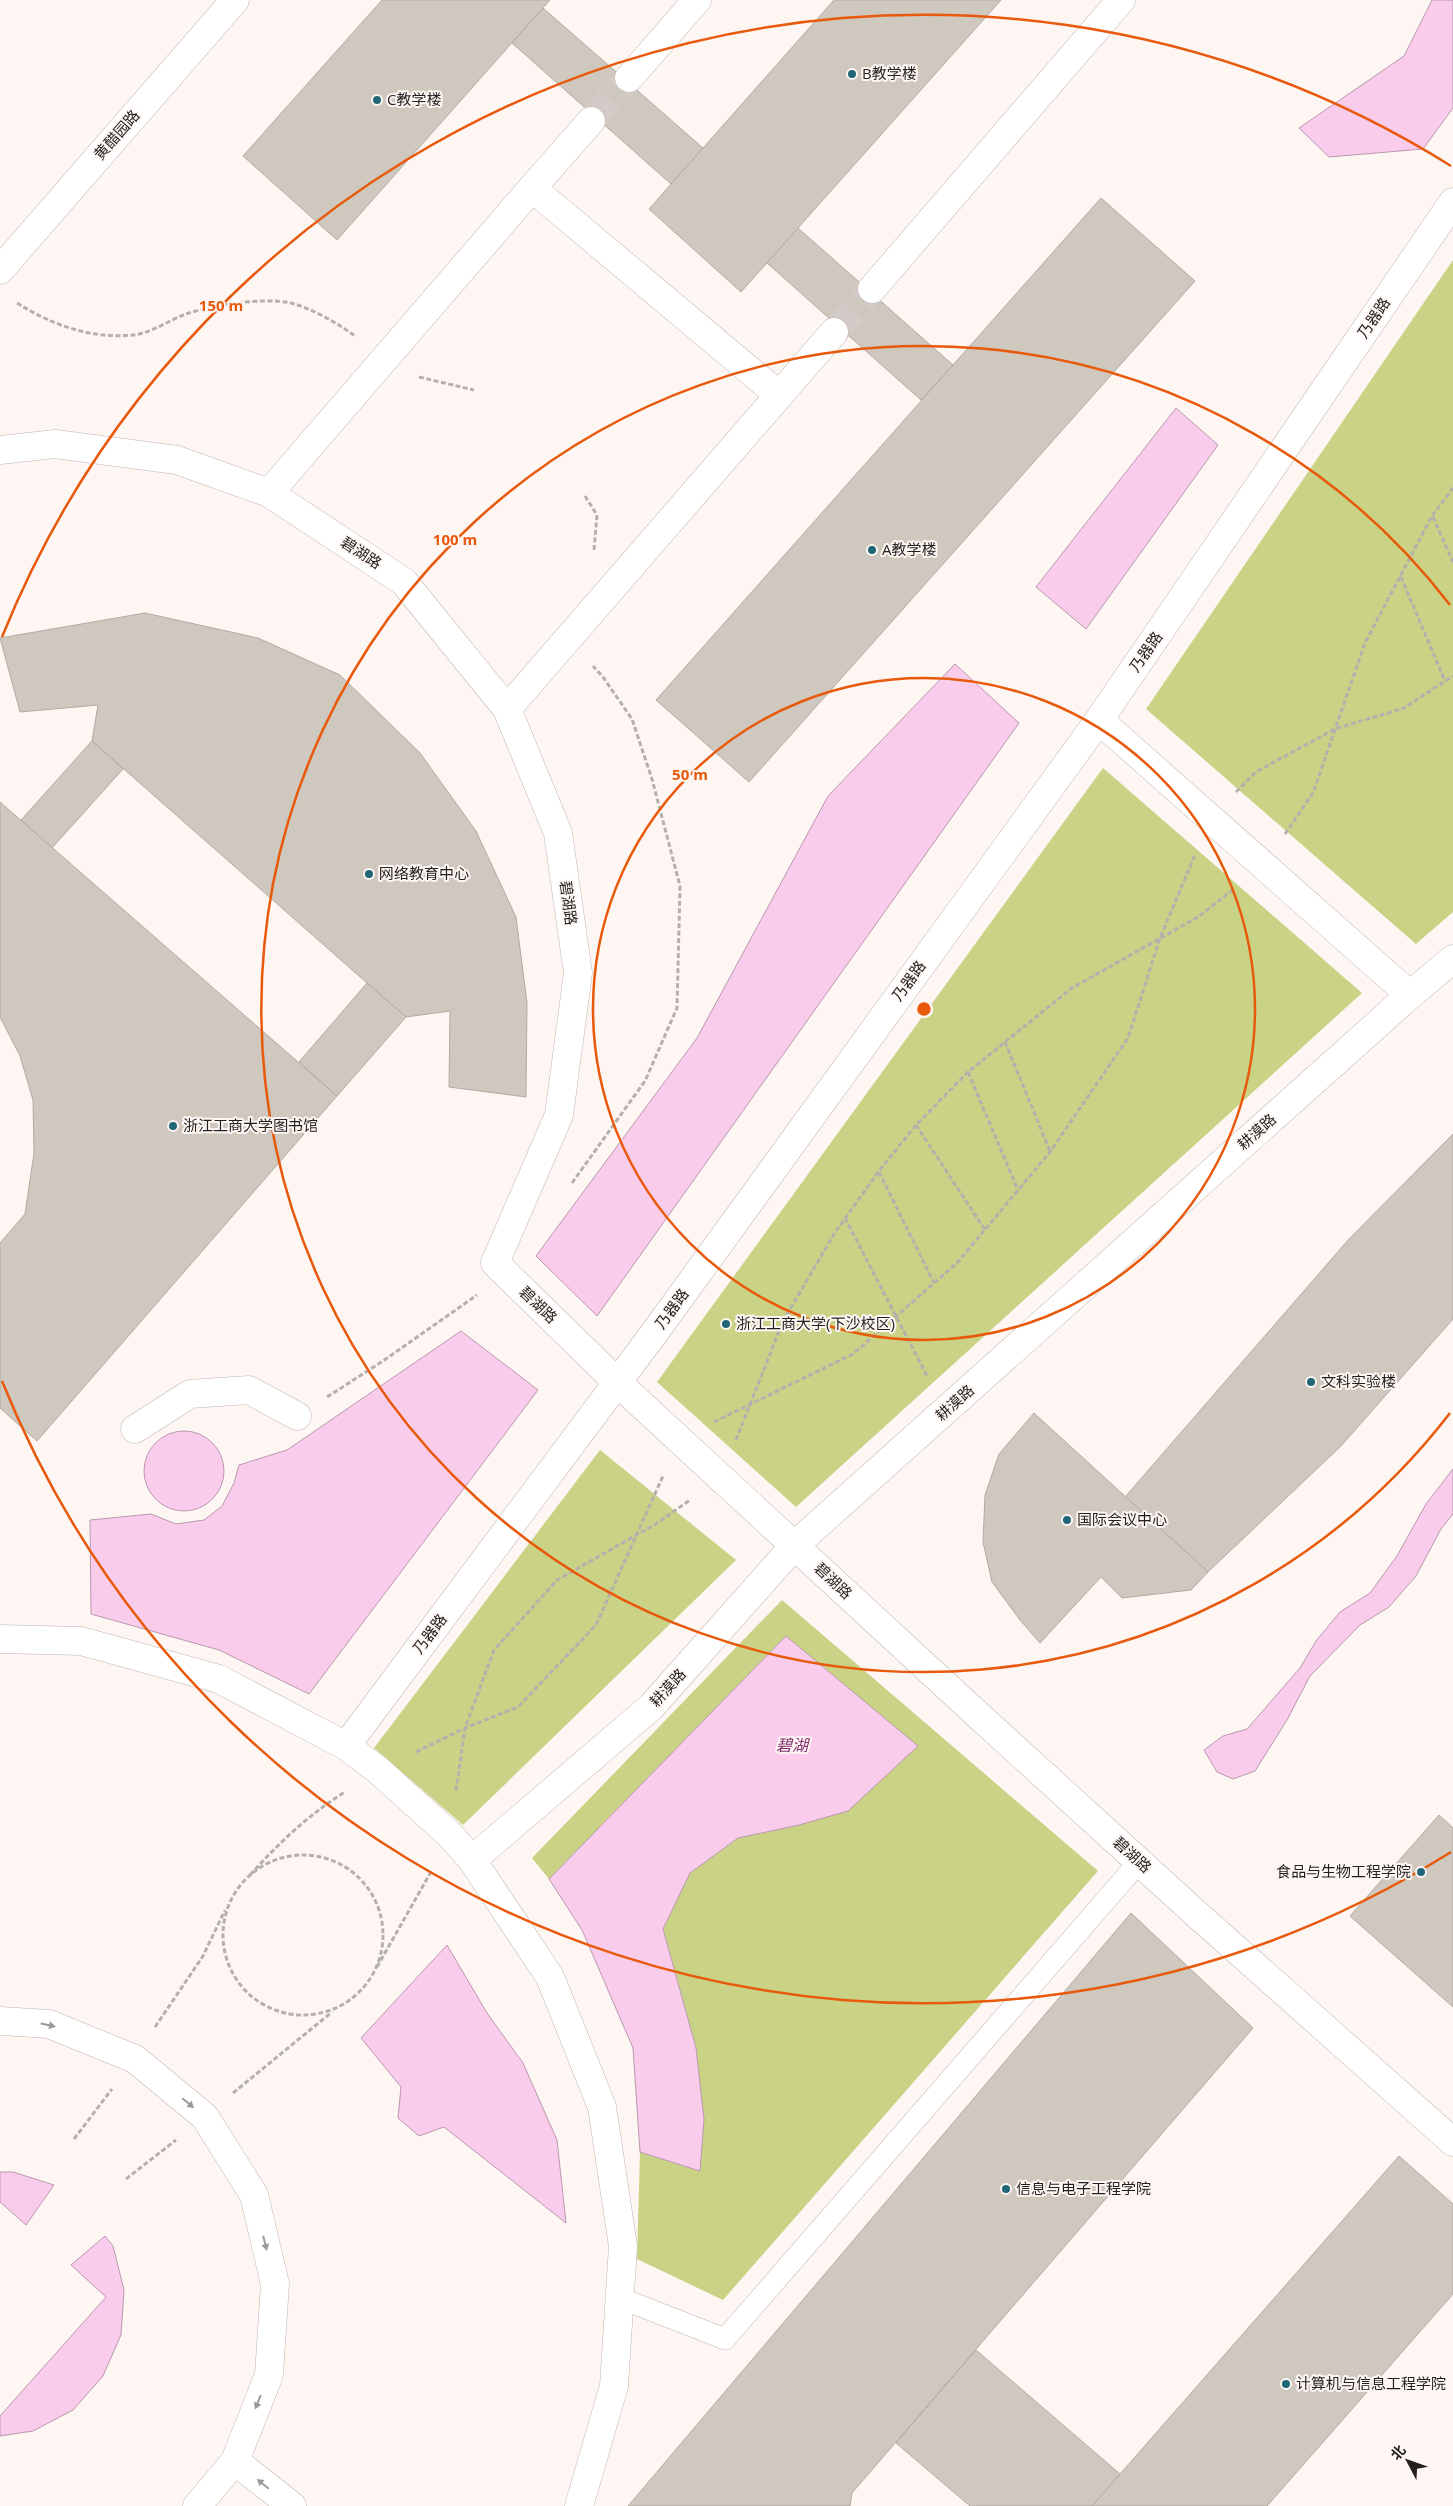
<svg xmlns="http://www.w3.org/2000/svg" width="1453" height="2506" font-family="'Open Sans','Noto Sans SC',sans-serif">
<rect width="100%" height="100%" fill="#fef6f3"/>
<g fill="#cad285">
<polygon points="1453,260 1453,912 1416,944 1146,709"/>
<polygon points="1103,768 1362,993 796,1507 657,1382"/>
<polygon points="600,1450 736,1560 463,1825 374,1748"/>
<polygon points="782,1600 1098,1871 723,2300 637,2259 640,2152 699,2171 704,2119 696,2048 663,1928 690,1873 738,1838 799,1825 786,1636 549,1879 532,1858"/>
</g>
<g fill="#f9ccec" stroke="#b998ae">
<polygon points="1432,0 1453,0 1453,108 1423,149 1329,157 1299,128 1404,56"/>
<polygon points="1176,408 1218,445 1086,629 1036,587"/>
<polygon points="955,664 1019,723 597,1316 536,1256 697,1038 828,796"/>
<polygon points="461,1331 538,1390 309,1694 219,1650 91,1614 90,1520 151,1514 176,1524 204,1520 222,1506 234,1483 239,1465 287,1450"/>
<circle cx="184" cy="1471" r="40"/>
<polygon points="1453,1469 1453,1514 1441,1529 1416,1576 1389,1607 1360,1625 1310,1676 1287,1720 1255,1771 1233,1779 1217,1772 1204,1750 1223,1736 1247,1729 1300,1668 1316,1641 1340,1612 1370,1593 1397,1556 1426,1504"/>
<polygon points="786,1636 918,1746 848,1811 799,1825 738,1838 690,1873 663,1929 696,2048 704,2119 700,2171 640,2152 633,2048 582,1930 549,1879"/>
<polygon points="447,1945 487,2013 523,2063 557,2140 566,2223 444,2127 419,2136 398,2118 401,2087 361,2038"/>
<polygon points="0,2172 13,2172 54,2185 26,2225 0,2202"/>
<polygon points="105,2236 113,2246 124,2290 121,2335 103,2376 73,2410 33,2431 0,2436 0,2416 106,2297 71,2265"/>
</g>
<g fill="#cec8be" stroke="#b2aba2">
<polygon points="382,0 550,0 337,240 243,156"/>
<polygon points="834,0 1001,0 741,292 649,209"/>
<polygon points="543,8 703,148 671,184 512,43"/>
<polygon points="1101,198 1195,281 749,782 656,700"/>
<polygon points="798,228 953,365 921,400 767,263"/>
<polygon points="145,613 258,638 340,675 420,753 476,831 516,917 527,1003 526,1097 449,1087 450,1011 406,1017 367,983 92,741 98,705 20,712 0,638"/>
<polygon points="92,741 123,769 52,848 21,820"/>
<polygon points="0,802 337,1096 37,1441 0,1408 0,1243 25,1214 34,1153 33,1100 20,1056 0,1017"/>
<polygon points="367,983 406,1017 337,1096 299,1062"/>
<polygon points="1453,1134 1453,1319 1341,1446 1208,1572 1125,1497 1349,1239"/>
<polygon points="1034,1413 1208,1572 1191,1590 1122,1598 1101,1577 1040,1643 1020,1620 992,1582 983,1542 985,1495 999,1454"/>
<polygon points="1439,1815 1453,1828 1453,2007 1350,1916"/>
<polygon points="1131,1913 1253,2028 852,2493 850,2506 628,2506"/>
<polygon points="1399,2156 1453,2204 1453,2294 1267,2506 1092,2506"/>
<polygon points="976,2350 1120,2474 1092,2506 970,2506 896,2443"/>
</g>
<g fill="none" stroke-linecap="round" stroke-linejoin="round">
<g stroke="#d2cbc8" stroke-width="28" stroke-dasharray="28 14" stroke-linecap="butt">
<polyline points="591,121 629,78"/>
<polyline points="834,332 872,289"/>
</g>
<g stroke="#c1b5b0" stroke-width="22">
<polyline id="lane" points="620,2298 725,2339 1139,1862"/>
</g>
<g stroke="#c1b5b0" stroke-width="29">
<g id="street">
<polyline points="629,78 697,0"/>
<polyline points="532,188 591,121"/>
<polyline points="0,270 235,0"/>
<polyline points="872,289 1121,0"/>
<polyline points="0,450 55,444 177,460 269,493 404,582 507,709 558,833 578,973 559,1115 495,1263 618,1383 978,1715 1192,1910 1453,2142"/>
<polyline points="269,493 532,188 779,395"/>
<polyline points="507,709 834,332"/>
<polyline points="1099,720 1410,995"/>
<polyline points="135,1429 190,1394 249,1390 297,1416"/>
<polyline points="0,1639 81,1641 219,1679 346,1746 378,1770 450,1835 472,1860 550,1977 602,2107 623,2246 614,2386 579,2506"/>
<polyline points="346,1746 655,1332 1099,720 1453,202"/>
<polyline points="472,1860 651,1707 795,1545 1410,995 1453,959"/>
<polyline points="0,2021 49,2024 135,2059 205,2117 254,2195 275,2284 269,2375 235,2461 197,2506"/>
<polyline points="235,2461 292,2506"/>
</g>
</g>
<g stroke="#b6b0ad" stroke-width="3" stroke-dasharray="5 2.5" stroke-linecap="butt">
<path d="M 17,303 C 52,325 91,339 132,335 C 150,334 169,320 186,314 C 213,305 262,297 291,303 C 311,308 339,324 355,336"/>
<polyline points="419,377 474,390"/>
<polyline points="585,496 597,515 594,550"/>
<polyline points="1433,517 1453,562"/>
<polyline points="1401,577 1445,681"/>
<polyline points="1236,792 1256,772 1335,729 1404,708 1453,676"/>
<polyline points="1285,834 1313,793 1365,643 1432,516 1453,488"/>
<polyline points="1005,1042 1050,1151"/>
<polyline points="968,1072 1018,1190"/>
<polyline points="916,1125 985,1230"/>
<polyline points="879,1172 934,1283"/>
<polyline points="572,1183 645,1081 677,1008 680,886 652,779 632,719 603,677 593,666"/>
<polyline points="845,1218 927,1376"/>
<polyline points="327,1397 383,1361 477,1295"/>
<polyline points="714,1422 853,1354 957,1263 1050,1152 1128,1038 1160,938 1195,855"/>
<polyline points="736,1440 783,1321 834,1234 879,1171 916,1125 968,1072 1072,988 1198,917 1234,889"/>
<polyline points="416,1752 465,1728 518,1707 596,1625 663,1476"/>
<polyline points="456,1791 465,1728 494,1650 557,1580 656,1524 690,1500"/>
<circle cx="303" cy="1935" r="80"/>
<path d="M 250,1875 C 279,1843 308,1815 345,1792"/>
<polyline points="377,1967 432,1870"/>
<polyline points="155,2027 203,1956 225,1910"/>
<polyline points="233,2093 332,2012"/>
<polyline points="74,2139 112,2089"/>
<polyline points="126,2179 176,2140"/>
</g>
<use href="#lane" stroke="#fff" stroke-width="21"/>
<use href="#street" stroke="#fff" stroke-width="28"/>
</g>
<defs><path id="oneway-solid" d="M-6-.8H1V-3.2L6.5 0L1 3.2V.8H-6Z" transform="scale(1.25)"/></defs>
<g fill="#9c9a99">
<use href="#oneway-solid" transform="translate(48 2025) rotate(12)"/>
<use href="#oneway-solid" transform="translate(188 2103) rotate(40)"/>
<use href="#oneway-solid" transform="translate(265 2243) rotate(76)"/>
<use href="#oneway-solid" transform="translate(258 2402) rotate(112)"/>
<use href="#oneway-solid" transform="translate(263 2484) rotate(-141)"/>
</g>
<g fill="none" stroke="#e8590c" stroke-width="2.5">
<circle cx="924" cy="1009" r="331"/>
<path d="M1450 1413A663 663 0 1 1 1450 605"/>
<path d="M1451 1852A994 994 0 0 1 2 1381M2 637A994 994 0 0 1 1451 166"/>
</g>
<g fill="#206676" stroke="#fef6f3" stroke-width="2">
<circle cx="852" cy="74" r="5"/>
<circle cx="377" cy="100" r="5"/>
<circle cx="872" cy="550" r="5"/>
<circle cx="369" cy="874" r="5"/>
<circle cx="173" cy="1126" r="5"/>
<circle cx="726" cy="1324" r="5"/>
<circle cx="1311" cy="1382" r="5"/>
<circle cx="1067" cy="1520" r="5"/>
<circle cx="1421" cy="1872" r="5"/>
<circle cx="1006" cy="2189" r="5"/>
<circle cx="1286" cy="2384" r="5"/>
</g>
<g text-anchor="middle" stroke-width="4" stroke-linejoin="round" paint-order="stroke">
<g font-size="15" fill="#231f1d" stroke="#fef6f3" text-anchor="start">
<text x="862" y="79">B教学楼</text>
<text x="387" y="105">C教学楼</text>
<text x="882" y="555">A教学楼</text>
<text x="379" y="879">网络教育中心</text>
<text x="183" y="1131">浙江工商大学图书馆</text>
<text x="736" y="1329">浙江工商大学(下沙校区)</text>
<text x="1321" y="1387">文科实验楼</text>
<text x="1077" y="1525">国际会议中心</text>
<text x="1411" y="1877" text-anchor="end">食品与生物工程学院</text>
<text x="1016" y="2194">信息与电子工程学院</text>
<text x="1296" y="2389">计算机与信息工程学院</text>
</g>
<g font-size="15" fill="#231f1d" stroke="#fef6f3">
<text transform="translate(117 135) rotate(-49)" y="5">黄醋园路</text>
<text transform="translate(1374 318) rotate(-56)" y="5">乃器路</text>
<text transform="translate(361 553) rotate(33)" y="5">碧湖路</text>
<text transform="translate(1146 652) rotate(-55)" y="5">乃器路</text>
<text transform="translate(568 903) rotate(82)" y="5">碧湖路</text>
<text transform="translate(909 981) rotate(-54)" y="5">乃器路</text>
<text transform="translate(1257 1132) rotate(-42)" y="5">耕漠路</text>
<text transform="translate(538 1305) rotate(44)" y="5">碧湖路</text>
<text transform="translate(672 1309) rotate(-54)" y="5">乃器路</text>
<text transform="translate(955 1403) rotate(-42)" y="5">耕漠路</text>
<text transform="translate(833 1581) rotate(43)" y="5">碧湖路</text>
<text transform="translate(430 1634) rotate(-53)" y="5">乃器路</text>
<text transform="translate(668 1688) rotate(-48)" y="5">耕漠路</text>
<text transform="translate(1132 1855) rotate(42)" y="5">碧湖路</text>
</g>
<g font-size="16" font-style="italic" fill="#812e70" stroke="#fef6f3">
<text x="792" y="1751">碧湖</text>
</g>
</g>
<circle cx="924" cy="1009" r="8" fill="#e8590c" stroke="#fef6f3" stroke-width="2.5"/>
<g font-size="15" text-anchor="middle" font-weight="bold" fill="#e8590c" stroke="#fef6f3" stroke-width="4" stroke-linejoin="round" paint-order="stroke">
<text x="221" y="311">150 m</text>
<text x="455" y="545">100 m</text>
<text x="690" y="780">50 m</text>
</g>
<g transform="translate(1408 2461) rotate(311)" stroke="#fef6f3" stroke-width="4" paint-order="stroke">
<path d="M0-4L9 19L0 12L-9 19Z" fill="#231f1d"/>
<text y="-8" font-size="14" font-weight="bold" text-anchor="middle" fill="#231f1d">北</text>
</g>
</svg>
